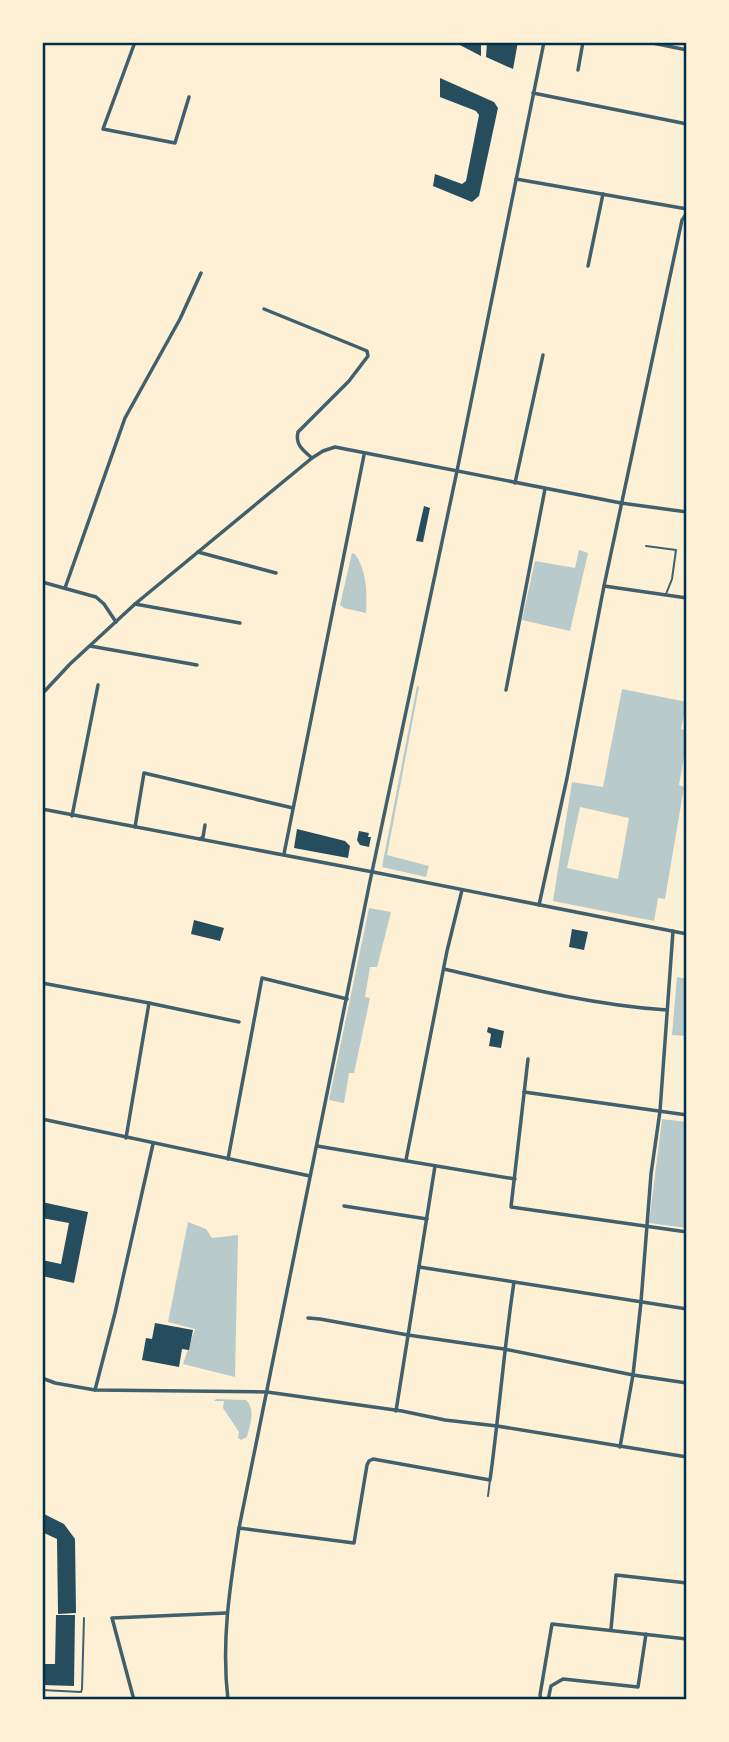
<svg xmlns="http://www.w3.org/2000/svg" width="729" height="1742" font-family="'Source Sans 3',sans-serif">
<rect width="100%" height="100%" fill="#fdf0d5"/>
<g fill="#b9caca" fill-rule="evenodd">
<polygon points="579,550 588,553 570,631 522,620 535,561 575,568"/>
<path d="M 352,553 L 355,554 C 367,571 367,593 366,613 L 344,608 L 340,605 Z"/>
<polygon points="417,686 419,687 387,855 429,866 426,877 382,867"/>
<path d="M 622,689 L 687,702 L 681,729 L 687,731 L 687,740 L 679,785 L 684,787 L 665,899 L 658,898 L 654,921 L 553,901 L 572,782 L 603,787 ZM 580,807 L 629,818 L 618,879 L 567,868 Z"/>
<polygon points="369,908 391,912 377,967 370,967 365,997 370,998 354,1073 349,1073 344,1103 329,1100"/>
<polygon points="677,977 687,979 687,1036 672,1035"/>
<polygon points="662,1119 687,1122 687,1228 649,1223"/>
<polygon points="188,1222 206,1229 212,1238 238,1235 235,1377 183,1364 195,1329 168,1322"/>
<path d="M 216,1399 L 246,1400 C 256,1410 250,1424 247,1437 L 241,1440 L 238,1438 L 239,1432 L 223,1408 L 224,1401 L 214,1401 Z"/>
</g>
<g fill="#264d5e">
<polygon points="454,42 481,42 481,56"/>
<polygon points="487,42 518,42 513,69 486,57"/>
<polygon points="440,78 494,102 498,108 479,196 472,202 433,186 435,174 462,184 466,181 479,115 476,111 440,97"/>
<polygon points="424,506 430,508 423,542 416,541"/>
<polygon points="297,829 345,841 350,846 348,858 294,848"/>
<polygon points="359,831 369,833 368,837 371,837 369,847 360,845 357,840"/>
<polygon points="194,920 224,928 220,941 191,934"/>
<polygon points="572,929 588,932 584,950 569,947"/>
<polygon points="488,1027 504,1031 501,1048 489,1046 491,1034 487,1032"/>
<polygon points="42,1202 88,1212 74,1283 42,1276 42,1260 61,1264 69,1223 42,1218"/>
<polygon points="155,1323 193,1330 189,1350 182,1349 179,1367 142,1360 146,1338 152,1339"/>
<polygon points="42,1513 64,1524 75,1539 76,1613 58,1614 57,1539 42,1532"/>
<polygon points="56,1615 75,1615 74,1686 42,1685 42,1664 55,1664"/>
</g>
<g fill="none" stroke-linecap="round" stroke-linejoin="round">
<g stroke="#3f606c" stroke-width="2">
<polyline points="646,546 676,550 672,579 666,594"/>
<polyline points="488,1496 490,1480"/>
<polyline points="42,1690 81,1692 82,1689 84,1618"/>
</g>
<g stroke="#3f606c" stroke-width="3.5">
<polyline points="135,42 103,129 175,143 189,97"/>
<polyline points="648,42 687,50"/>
<polyline points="578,70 583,42"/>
<polyline points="533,93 687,124"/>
<polyline points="588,266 603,194"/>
<path d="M 264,309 L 355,346 L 367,351 L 368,356 L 349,381 L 298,432 C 295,445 303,450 312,458"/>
<polyline points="515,483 543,355"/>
<polyline points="198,552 276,573"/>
<polyline points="42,582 96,597 104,604 116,622"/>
<polyline points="604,586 687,598"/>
<polyline points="65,588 125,418 180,319 201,273"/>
<polyline points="135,604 240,623"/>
<polyline points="90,646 197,665"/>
<polyline points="506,690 545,489"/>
<polyline points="42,694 70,664 135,604 312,458 323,451 335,447 621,503 687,512"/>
<polyline points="42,809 373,872"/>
<polyline points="72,816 98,685"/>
<polyline points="135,827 144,773 293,808"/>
<polyline points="200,839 203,837 205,825"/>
<polyline points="284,854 364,455"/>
<polyline points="539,905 567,778 604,586 682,220 687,213"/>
<path d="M 444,969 C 517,986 592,1005 667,1010"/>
<polyline points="42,983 149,1003 239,1022"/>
<polyline points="528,1059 511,1207 687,1232"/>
<polyline points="524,1092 687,1115"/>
<polyline points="42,1119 310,1176"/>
<polyline points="126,1138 149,1003"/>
<polyline points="317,1146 515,1179"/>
<polyline points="228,1159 262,978 347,999"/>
<polyline points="406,1160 447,951 462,890"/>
<polyline points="344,1206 427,1219"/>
<polyline points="419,1267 687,1309"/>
<polyline points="308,1318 320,1319 408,1335 504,1349 633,1375 687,1383"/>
<polyline points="95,1390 115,1313 153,1144"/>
<polyline points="396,1411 435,1166"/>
<polyline points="620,1447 633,1375 641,1302 651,1174 660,1111 673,931"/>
<path d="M 239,1528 L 354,1543 L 367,1465 L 369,1461 L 373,1459 L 490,1480 C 499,1415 504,1348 514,1282"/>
<polyline points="611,1629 616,1575 687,1583"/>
<polyline points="134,1700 112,1618 226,1613"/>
<polyline points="541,1700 540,1695 552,1624 687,1639"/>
<polyline points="548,1700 551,1686 563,1679 638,1687 646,1634"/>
</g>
<g stroke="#3f606c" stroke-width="3.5">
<polyline points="516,179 687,209"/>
<polyline points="373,872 687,934"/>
<polyline points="42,1378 55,1383 95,1390 267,1392 402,1411 445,1420 497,1426 687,1457"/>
<path d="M 228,1700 C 221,1641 230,1586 239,1528 L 369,886 L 457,471 L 544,42"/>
</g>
</g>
<rect width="729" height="1742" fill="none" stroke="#fdf0d5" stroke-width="88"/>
<rect x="44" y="44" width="641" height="1654" fill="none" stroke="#003049" stroke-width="2.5"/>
</svg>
